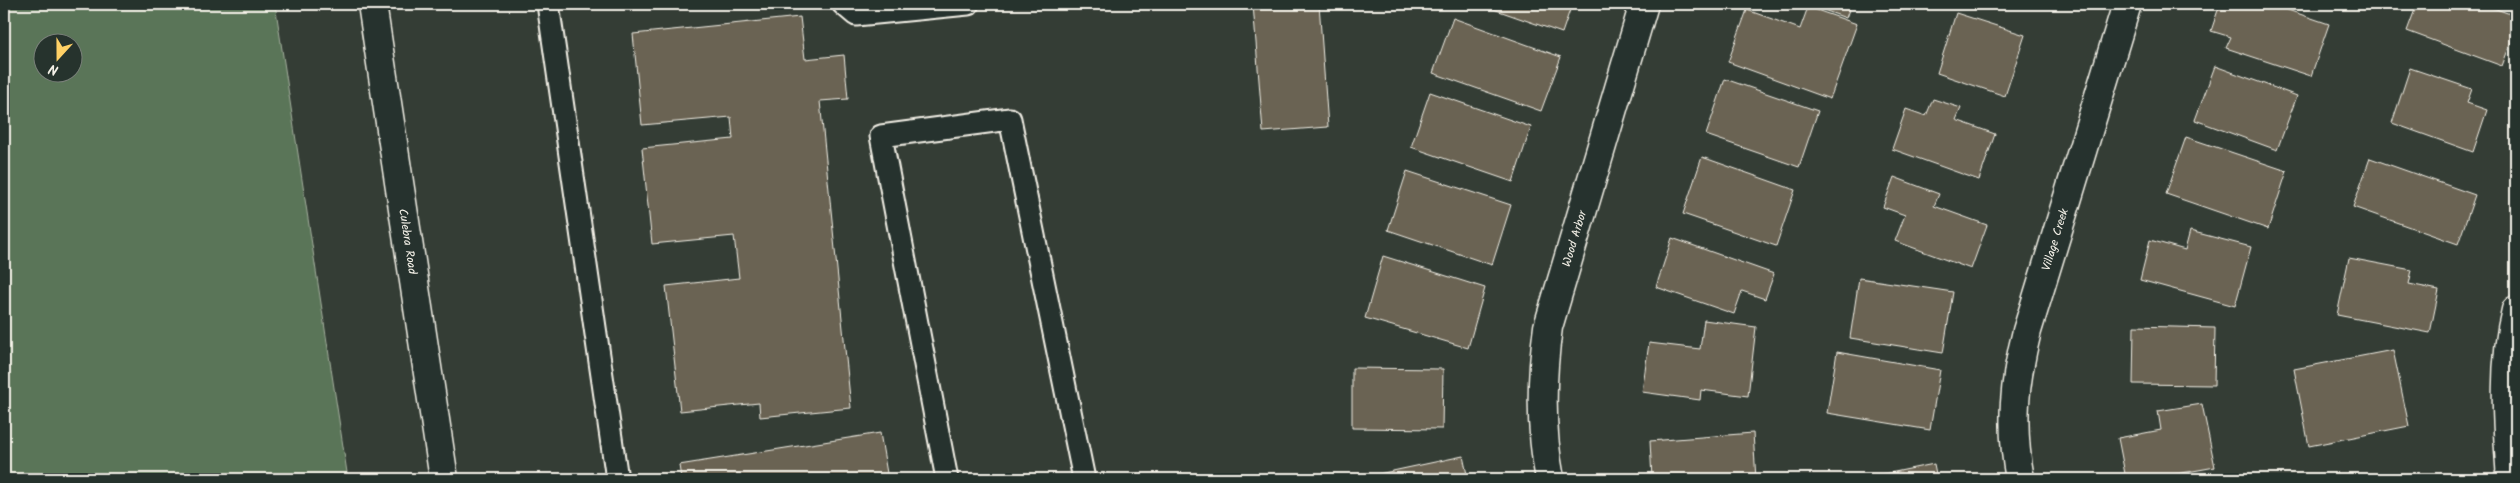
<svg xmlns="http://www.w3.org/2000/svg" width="2520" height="483" font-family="Kalam,sans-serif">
<rect width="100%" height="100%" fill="#343d35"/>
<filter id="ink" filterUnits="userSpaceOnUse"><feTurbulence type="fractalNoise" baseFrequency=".02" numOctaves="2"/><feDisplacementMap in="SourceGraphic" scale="10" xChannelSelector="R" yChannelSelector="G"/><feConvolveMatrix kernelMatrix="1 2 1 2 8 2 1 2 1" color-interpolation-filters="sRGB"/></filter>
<g filter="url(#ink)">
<path fill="#5a7459" stroke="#a7b2a0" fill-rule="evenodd" d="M 4,4 L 275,4 L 348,479 L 4,479 ZM 42,42 L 72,42 L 72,72 L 42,72 Z"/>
<g fill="#6b6453" stroke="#f4f1e8">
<polygon points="1253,4 1319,4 1328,127 1263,132"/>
<polygon points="1479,4 1572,4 1562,33"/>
<polygon points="1807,4 1851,4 1846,18"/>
<polygon points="2220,4 2270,4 2329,24 2311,76 2226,48 2231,37 2211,31"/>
<polygon points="2417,4 2482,4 2516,16 2516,28 2502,66 2407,31"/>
<polygon points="1808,7 1857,24 1830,99 1728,62 1747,10 1800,29"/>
<polygon points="1956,13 2025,35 2005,96 1937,73"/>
<polygon points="800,17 805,59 844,55 848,99 820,101 851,408 760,417 759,403 680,411 666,286 739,278 734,236 652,244 642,148 733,139 731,117 642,125 633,34"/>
<polygon points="1453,18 1561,57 1541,111 1433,73"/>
<polygon points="2215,66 2297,96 2277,150 2195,120"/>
<polygon points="2410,68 2472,89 2467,103 2487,110 2473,152 2392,123"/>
<polygon points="1725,79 1818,111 1799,167 1706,135"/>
<polygon points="1430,92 1531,127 1513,182 1411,147"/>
<polygon points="1933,99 1961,108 1956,120 1995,134 1979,180 1892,149 1906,109 1926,116"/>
<polygon points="2186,137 2287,171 2268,229 2166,194"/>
<polygon points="1702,157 1795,190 1776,246 1683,214"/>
<polygon points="2370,158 2475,195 2458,244 2353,207"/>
<polygon points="1407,171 1511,205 1492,265 1388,230"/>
<polygon points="1894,177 1939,194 1934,206 1987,225 1971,269 1895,241 1905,215 1883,207"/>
<polygon points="2190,231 2251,247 2235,306 2140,280 2150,240 2185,250"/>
<polygon points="1672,238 1774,274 1765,299 1742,291 1734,314 1656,287"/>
<polygon points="1383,256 1485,288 1468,348 1365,318"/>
<polygon points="2349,258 2412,270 2409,284 2439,290 2430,333 2337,315"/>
<polygon points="1859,278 1953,292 1943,353 1850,338"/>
<polygon points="1704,320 1756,327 1748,396 1701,390 1700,400 1642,392 1649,343 1700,349"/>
<polygon points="2134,326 2215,328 2214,385 2133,384"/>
<polygon points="2393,350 2409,426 2309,446 2294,369"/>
<polygon points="1837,352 1940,370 1930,430 1827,413"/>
<polygon points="1352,368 1443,369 1442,429 1352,428"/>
<polygon points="2202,404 2215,467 2149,479 2126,479 2118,438 2161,430 2158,411"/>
<polygon points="880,433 888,479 681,479 679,465"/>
<polygon points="1753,433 1756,479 1652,479 1650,441"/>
<polygon points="1463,456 1468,479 1375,479 1374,475"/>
<polygon points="1934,464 1937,479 1860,479"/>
</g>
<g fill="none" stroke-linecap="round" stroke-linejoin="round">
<g stroke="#f4f1e8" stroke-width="25">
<g id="lane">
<polyline points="548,4 617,479"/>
<polyline points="843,4 856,15 968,4"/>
<polyline points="947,479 881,136 1010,119 1084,479"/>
</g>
</g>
<g stroke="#f4f1e8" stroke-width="31">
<g id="street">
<path id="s1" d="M 1550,479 C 1540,429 1541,378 1548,327 L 1644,4"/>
<path id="s2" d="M 2020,479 C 2010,426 2014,382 2027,331 L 2127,4"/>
<path d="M 2511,479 C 2507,422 2502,365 2516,310"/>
</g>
</g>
<g stroke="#f4f1e8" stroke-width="31">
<g id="secondary">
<path id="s3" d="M 372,4 L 444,479"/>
<polyline points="2508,479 2516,479"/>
</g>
</g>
<use href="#lane" stroke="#26332d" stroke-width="21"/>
<use href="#street" stroke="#26332d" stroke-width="28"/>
<use href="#secondary" stroke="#26332d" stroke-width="28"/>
</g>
</g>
<g text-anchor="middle" stroke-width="4" stroke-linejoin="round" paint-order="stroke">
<g font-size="12" fill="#f4f1e8" stroke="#26332d">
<text dy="4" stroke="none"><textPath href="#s1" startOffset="245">Wood Arbor</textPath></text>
<text dy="4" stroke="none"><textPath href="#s2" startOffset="245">Village Creek</textPath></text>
<text dy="4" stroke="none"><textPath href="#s3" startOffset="240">Culebra Road</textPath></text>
</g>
</g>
<rect width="2520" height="483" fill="none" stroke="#26332d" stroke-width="20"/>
<rect x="10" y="10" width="2500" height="463" fill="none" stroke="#f4f1e8" stroke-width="2" filter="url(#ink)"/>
<g transform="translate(58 58) rotate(201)"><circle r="24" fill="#26332d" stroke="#787f78"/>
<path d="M0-4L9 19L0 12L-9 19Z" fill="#ffd166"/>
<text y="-8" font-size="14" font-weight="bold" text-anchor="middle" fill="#f4f1e8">N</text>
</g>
</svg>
